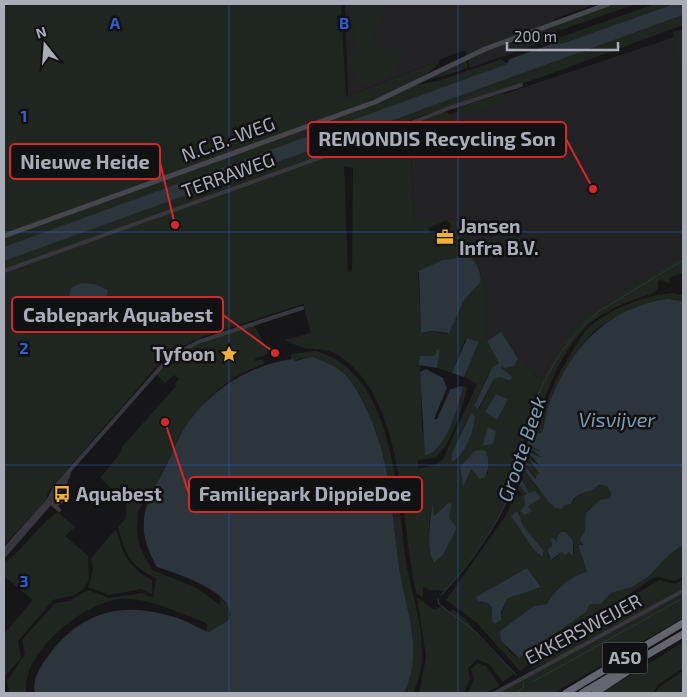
<svg xmlns="http://www.w3.org/2000/svg" width="687" height="697" font-family="'Exo 2',sans-serif">
<rect width="100%" height="100%" fill="#161618"/>
<g fill="#222225">
<polygon points="345,4 596,4 554,19 558,37 470,68 465,50 348,96"/>
<polygon points="683,34 683,261 570,333 540,380 519,358 503,331 486,341 486,293 477,260 462,222 454,221 452,219 414,223 410,129 504,94"/>
</g>
<g fill="#1e261f" fill-rule="evenodd">
<path d="M 4,4 L 341,4 L 346,97 L 440,60 C 433,79 367,102 347,110 L 347,115 L 415,85 L 438,81 L 501,59 L 508,64 L 493,69 L 413,113 L 683,15 L 683,25 L 542,77 L 421,116 L 342,147 L 342,150 L 443,112 L 448,113 L 455,122 L 410,139 L 414,222 L 452,219 L 454,221 L 462,221 L 477,260 L 486,293 L 486,340 L 503,331 L 519,358 L 540,380 C 551,364 559,345 572,331 C 603,297 647,281 683,254 L 682,273 L 669,278 L 670,284 L 662,280 L 658,281 L 658,289 L 653,293 C 632,300 604,310 588,325 C 565,346 544,391 539,421 L 525,431 C 520,452 518,475 510,495 C 500,519 464,573 445,591 L 430,590 L 423,586 L 423,598 L 416,593 C 400,523 406,398 338,355 C 320,345 315,352 301,347 C 295,345 289,342 284,340 L 311,333 L 303,304 L 202,337 L 173,351 L 163,359 L 53,486 L 48,492 L 46,501 L 4,545 ZM 344,166 L 353,168 L 352,271 L 348,272 ZM 446,220 L 451,225 L 449,233 L 430,233 L 429,228 ZM 466,257 L 474,262 L 480,283 L 464,300 L 447,334 L 430,331 L 421,333 L 418,273 L 446,260 ZM 466,338 L 479,343 L 464,377 L 477,384 L 443,459 L 436,464 L 418,469 L 418,460 L 435,458 C 453,442 461,411 467,388 L 463,386 L 457,407 L 422,432 L 420,356 L 434,356 L 440,349 L 437,368 L 452,373 ZM 499,361 L 501,369 L 513,377 L 508,381 L 500,377 L 494,379 L 479,409 L 474,406 L 489,373 L 497,366 ZM 496,394 L 508,399 L 497,420 L 485,412 ZM 470,414 L 475,419 C 472,433 465,455 452,462 L 452,453 ZM 471,455 L 488,459 L 488,473 L 483,479 L 478,478 L 471,469 L 463,488 L 460,466 ZM 433,500 L 434,516 L 445,505 L 452,504 L 449,517 L 457,528 L 443,555 L 432,561 L 429,524 Z"/>
<path d="M 352,4 L 381,4 L 384,13 L 374,30 L 375,47 L 379,50 L 401,48 C 409,69 375,89 358,82 L 352,73 L 351,53 L 355,53 Z"/>
<polygon points="613,4 636,4 561,30 553,27 556,24"/>
<polygon points="655,4 674,4 561,44 557,42 558,38"/>
<polygon points="683,29 683,80 673,32"/>
<polygon points="481,52 482,55 466,61 468,67 462,70 422,82"/>
<polygon points="504,93 507,100 460,117 458,110 460,107"/>
<path d="M 673,293 L 683,295 L 683,301 L 667,299 L 635,307 L 608,321 L 594,331 L 580,348 L 553,397 L 542,433 L 530,435 L 531,430 L 540,424 C 547,396 559,372 575,347 C 579,341 583,333 588,328 C 609,309 645,295 673,293 Z"/>
<path d="M 254,325 L 268,351 L 265,355 L 255,359 L 255,361 L 263,359 L 264,364 C 200,386 181,435 152,493 L 149,491 L 138,512 L 137,533 L 140,547 L 152,570 L 197,588 L 220,605 L 220,598 L 230,607 L 229,620 L 220,627 L 208,632 L 206,631 L 208,625 L 204,622 C 178,613 147,596 119,599 C 86,604 48,635 32,664 C 27,673 26,683 26,693 L 9,693 L 7,681 L 25,654 L 22,640 L 55,603 L 69,601 L 88,590 L 109,598 L 142,593 L 153,598 L 156,578 C 128,565 126,554 118,527 L 126,518 L 126,501 L 100,478 L 120,454 L 122,447 L 176,386 L 175,384 L 179,379 L 174,375 L 165,383 L 156,374 C 184,344 216,338 254,325 Z"/>
<path d="M 316,351 C 393,372 397,492 405,555 C 411,601 435,648 413,693 L 404,693 C 426,646 403,606 398,559 C 392,504 389,454 364,403 C 360,397 356,386 350,381 C 341,373 313,363 301,358 L 295,361 L 291,359 L 291,354 Z"/>
<path d="M 527,443 L 540,450 L 532,451 L 542,458 L 531,453 L 529,456 L 539,466 L 528,461 L 540,473 L 538,479 L 524,466 L 526,473 L 548,501 L 552,506 L 563,508 L 565,505 L 571,504 C 575,494 597,483 607,486 L 611,493 L 610,498 C 600,499 597,507 588,510 L 585,531 L 581,540 L 583,545 L 581,556 L 587,572 C 571,576 554,590 547,604 L 534,606 L 500,631 C 503,642 509,657 521,657 L 567,623 L 586,612 L 590,604 L 601,604 L 611,593 L 632,587 L 648,577 L 670,554 L 683,545 L 683,577 L 675,581 L 659,577 L 653,578 L 625,597 L 617,607 L 593,624 L 520,671 L 476,622 L 446,600 L 505,517 L 516,493 L 519,497 L 522,495 L 518,489 L 519,485 L 527,494 L 524,514 L 531,511 L 528,506 L 541,498 L 535,491 L 529,494 C 518,481 524,460 527,443 ZM 511,515 L 522,520 L 524,527 L 544,552 L 541,556 L 533,549 ZM 561,532 L 574,546 L 573,557 L 569,552 L 565,556 L 562,552 L 553,560 L 548,557 L 547,550 L 552,547 L 551,541 L 558,542 L 557,537 ZM 527,568 L 541,586 L 539,589 L 533,588 L 508,598 L 501,615 L 492,617 L 492,608 L 488,603 L 480,602 L 476,597 Z"/>
<path d="M 58,512 L 75,527 L 65,536 L 88,556 L 89,580 L 84,588 L 75,595 L 53,600 L 18,641 L 21,658 L 5,676 L 4,634 L 33,600 L 4,576 L 4,562 C 25,550 35,527 58,512 Z"/>
<path d="M 116,529 C 124,556 127,566 152,580 L 152,594 L 141,589 L 109,595 L 88,587 L 93,570 L 91,558 Z"/>
<polygon points="659,580 674,584 683,580 683,589 555,659 525,672 619,609 626,600"/>
<polygon points="683,593 683,618 554,693 498,693"/>
<path d="M 417,597 L 434,610 L 442,606 L 450,612 L 453,609 C 469,620 474,631 486,644 C 495,654 506,663 515,673 L 503,682 L 489,664 L 477,659 L 468,668 L 470,679 L 464,693 L 419,693 L 426,657 Z"/>
<polygon points="683,642 683,668 658,685 653,693 602,693"/>
<polygon points="478,663 486,666 500,686 485,693 468,693 474,679 471,669"/>
<polygon points="683,671 683,693 655,693 659,687"/>
</g>
<g fill="#2c353c">
<polygon points="674,4 683,4 683,15 4,261 4,247 507,64 510,59 557,42 561,44"/>
<path d="M 458,258 L 471,258 C 477,264 482,274 480,283 L 464,300 L 449,333 L 430,331 L 421,333 L 419,271 L 443,260 Z"/>
<polygon points="81,283 94,284 108,290 103,315 96,323 76,312 68,305 71,288"/>
<path d="M 667,299 L 683,301 L 683,545 L 670,554 L 648,577 L 632,587 L 611,593 L 601,604 L 590,604 L 586,612 L 519,658 L 501,641 L 500,631 L 534,606 L 547,604 C 554,590 572,575 587,572 L 579,548 L 579,545 L 583,545 L 580,539 L 585,531 L 586,513 L 600,500 L 610,498 L 611,493 L 607,486 L 599,485 L 592,490 L 580,494 L 573,499 L 571,504 L 565,505 L 562,509 L 555,508 L 548,501 L 525,471 L 524,465 L 536,479 L 537,474 L 540,474 L 528,459 L 540,466 L 529,454 L 531,453 L 542,458 L 531,449 L 540,451 L 527,443 L 529,439 L 534,439 L 529,435 L 542,433 C 545,425 545,416 548,407 C 569,350 605,308 667,299 Z"/>
<path d="M 142,301 L 149,303 C 147,314 128,334 117,333 L 116,327 L 118,323 Z"/>
<polygon points="501,332 518,359 514,366 505,368 502,365 501,368 513,377 509,381 500,377 494,379 478,409 474,406 492,368 499,363 487,341"/>
<polygon points="467,338 479,342 464,377 452,373"/>
<polygon points="440,349 437,368 419,365 420,356 434,356 437,350"/>
<path d="M 312,357 C 323,361 333,365 342,372 C 352,380 358,393 364,404 C 390,456 391,503 398,559 C 403,606 426,647 404,693 L 35,693 C 31,679 43,663 51,652 C 88,606 132,601 185,621 C 193,624 201,630 209,632 L 229,620 C 240,593 175,573 157,567 C 132,523 146,504 167,464 C 173,451 179,437 186,426 C 210,390 251,364 293,359 L 295,361 Z"/>
<path d="M 426,369 L 443,378 L 447,388 L 434,419 L 437,419 L 450,390 L 460,386 L 463,387 C 458,406 446,452 425,455 L 420,372 Z"/>
<polygon points="496,394 508,399 497,420 485,412"/>
<path d="M 471,413 L 475,417 C 474,431 465,455 452,462 L 452,453 Z"/>
<polygon points="488,427 496,431 493,444 482,446"/>
<path d="M 481,450 L 486,451 C 489,459 490,471 484,478 L 479,479 L 471,469 L 463,488 L 460,466 L 475,451 Z"/>
<polygon points="522,480 529,493 535,491 541,498 528,506 532,511 525,515 521,511 525,505 524,496 527,494 519,485"/>
<path d="M 433,500 L 434,516 L 448,503 L 452,504 L 449,517 L 457,528 L 443,555 L 434,562 C 425,551 431,514 433,500 Z"/>
<polygon points="517,511 524,527 544,551 542,557 533,549 511,516"/>
<polygon points="561,532 566,532 573,541 573,557 569,552 565,556 562,552 551,560 547,550 552,546 551,540 553,538 557,542 557,537"/>
<polygon points="527,568 541,587 508,598 501,612 501,620 494,624 492,620 492,608 488,603 478,601 476,597"/>
</g>
<g fill="none" stroke-linecap="round" stroke-linejoin="round">
<g stroke="#2c353c" stroke-width="1">
<path d="M 441,595 C 465,571 497,526 510,494 C 519,474 519,452 525,431 C 537,388 563,340 598,312 L 683,260"/>
<polyline points="438,599 439,604 477,633 516,675"/>
<polyline points="534,681 683,598"/>
<polyline points="517,693 524,687 523,682"/>
</g>
<g stroke="#37383d" stroke-width="4">
<polyline points="4,271 344,149 452,107 521,85"/>
<polyline points="56,494 65,483 69,473"/>
<polyline points="50,498 55,487 169,358 198,342 302,308"/>
<polyline points="54,505 59,510"/>
<polyline points="4,550 48,501 63,481"/>
<polyline points="4,556 58,494 61,496 61,502 54,505 50,503"/>
<polyline points="495,693 683,591"/>
</g>
<polyline stroke="#45474d" stroke-width="5" points="4,236 375,102 485,49 608,4"/>
<g stroke="#63666e" stroke-width="7">
<polyline points="566,693 683,623"/>
<polyline points="582,693 683,634"/>
<polyline points="595,693 628,671"/>
</g>
</g>
<path fill="none" stroke="#325cd3" stroke-width="1" stroke-opacity="0.55" d="M 229,4 L 229,693M 458,4 L 458,693M 4,232 L 683,232M 4,465 L 683,465"/>
<defs>
<g id="office-bare" transform="scale(1.35)"><path d="M-6-3h4V-5.5h4V-3h4V5H-6ZM-1-4.5V-3h2v-1.5ZM-6 0V1H6V0Z" fill="#f2b134" stroke="#111113" stroke-width="2.5" paint-order="stroke"/></g>
<g id="sight-bare" transform="scale(1.35)"><path d="M0-6L1.8-2.2L6-1.7L2.9 1.2L3.7 5.4L0 3.3L-3.7 5.4L-2.9 1.2L-6-1.7L-1.8-2.2Z" fill="#f2b134" stroke="#111113" stroke-width="2.5" paint-order="stroke"/></g>
<g id="bus-bare" transform="scale(1.35)"><path d="M-5-6H5V4H4V6H2V4H-2V6H-4V4H-5ZM-3.5-4V0h7V-4ZM-3.5 1.2v1.5H-2V1.2ZM2 1.2v1.5H3.5V1.2Z" fill="#f2b134" stroke="#111113" stroke-width="2.5" paint-order="stroke"/></g>
</defs>
<g fill-rule="evenodd">
<use href="#office-bare" x="445" y="237"/>
<use href="#sight-bare" x="229" y="354"/>
<use href="#bus-bare" x="62" y="494"/>
</g>
<g text-anchor="middle" stroke-width="5" stroke-linejoin="round" paint-order="stroke">
<rect fill="#111113" stroke="#7b7e86" stroke-width="1" x="602.5" y="642.5" width="45" height="31" rx="4"/>
<g font-size="18" font-weight="bold" fill="#a8adb8">
<text x="625" y="664">A50</text>
</g>
<g font-size="19" fill="#a8adb8" stroke="#111113">
<text transform="translate(228 139) rotate(-20)" y="7">N.C.B.-WEG</text>
<text transform="translate(228 175) rotate(-20)" y="7">TERRAWEG</text>
<text transform="translate(583 629) rotate(-28)" y="7">EKKERSWEIJER</text>
</g>
<g font-size="19" font-weight="bold" fill="#a8adb8" stroke="#111113" text-anchor="start">
<text x="459" y="233">Jansen<tspan x="459" dy="22">Infra B.V.</tspan></text>
<text x="215" y="361" text-anchor="end">Tyfoon</text>
<text x="76" y="501">Aquabest</text>
</g>
<g font-size="20" font-style="italic" fill="#7f9bb3" stroke="#111113">
<text x="617" y="427">Visvijver</text>
<text transform="translate(522 449) rotate(-71)" y="7">Groote Beek</text>
</g>
</g>
<g font-size="16" text-anchor="middle" font-weight="bold" fill="#325cd3" stroke="#111113" stroke-width="5" stroke-linejoin="round" paint-order="stroke">
<text x="115" y="29">A</text>
<text x="344" y="29">B</text>
<text x="24" y="122">1</text>
<text x="24" y="354">2</text>
<text x="24" y="587">3</text>
</g>
<path fill="none" stroke="#d62828" stroke-width="2" d="M593 189L566 139M175 225L160 162M275 353L223 315M165 422L189 494"/>
<g fill="#d62828" stroke="#111113" stroke-width="2">
<circle cx="593" cy="189" r="5"/>
<circle cx="175" cy="225" r="5"/>
<circle cx="275" cy="353" r="5"/>
<circle cx="165" cy="422" r="5"/>
</g>
<g fill="#111113" stroke="#d62828" stroke-width="2">
<rect x="308" y="122" width="258" height="35" rx="5"/>
<rect x="10" y="144" width="150" height="35" rx="5"/>
<rect x="12" y="297" width="211" height="35" rx="5"/>
<rect x="189" y="477" width="233" height="35" rx="5"/>
</g>
<g font-size="20" text-anchor="middle" font-weight="bold" fill="#a8adb8">
<text x="437" y="146">REMONDIS Recycling Son</text>
<text x="85" y="169">Nieuwe Heide</text>
<text x="118" y="322">Cablepark Aquabest</text>
<text x="305" y="501">Familiepark DippieDoe</text>
</g>
<rect width="687" height="697" fill="none" stroke="#a8adb8" stroke-width="10"/>
<g transform="translate(45 45) rotate(343)" stroke="#111113" stroke-width="4" paint-order="stroke">
<path d="M0-4L9 19L0 12L-9 19Z" fill="#a8adb8"/>
<text y="-8" font-size="14" font-weight="bold" text-anchor="middle" fill="#a8adb8">N</text>
</g>
<path d="M507 42v8h111v-8" fill="none" stroke="#a8adb8" stroke-width="2.5"/>
<text x="514" y="42" font-size="15" fill="#a8adb8" stroke="#111113" stroke-width="4" paint-order="stroke">200 m</text>
</svg>
